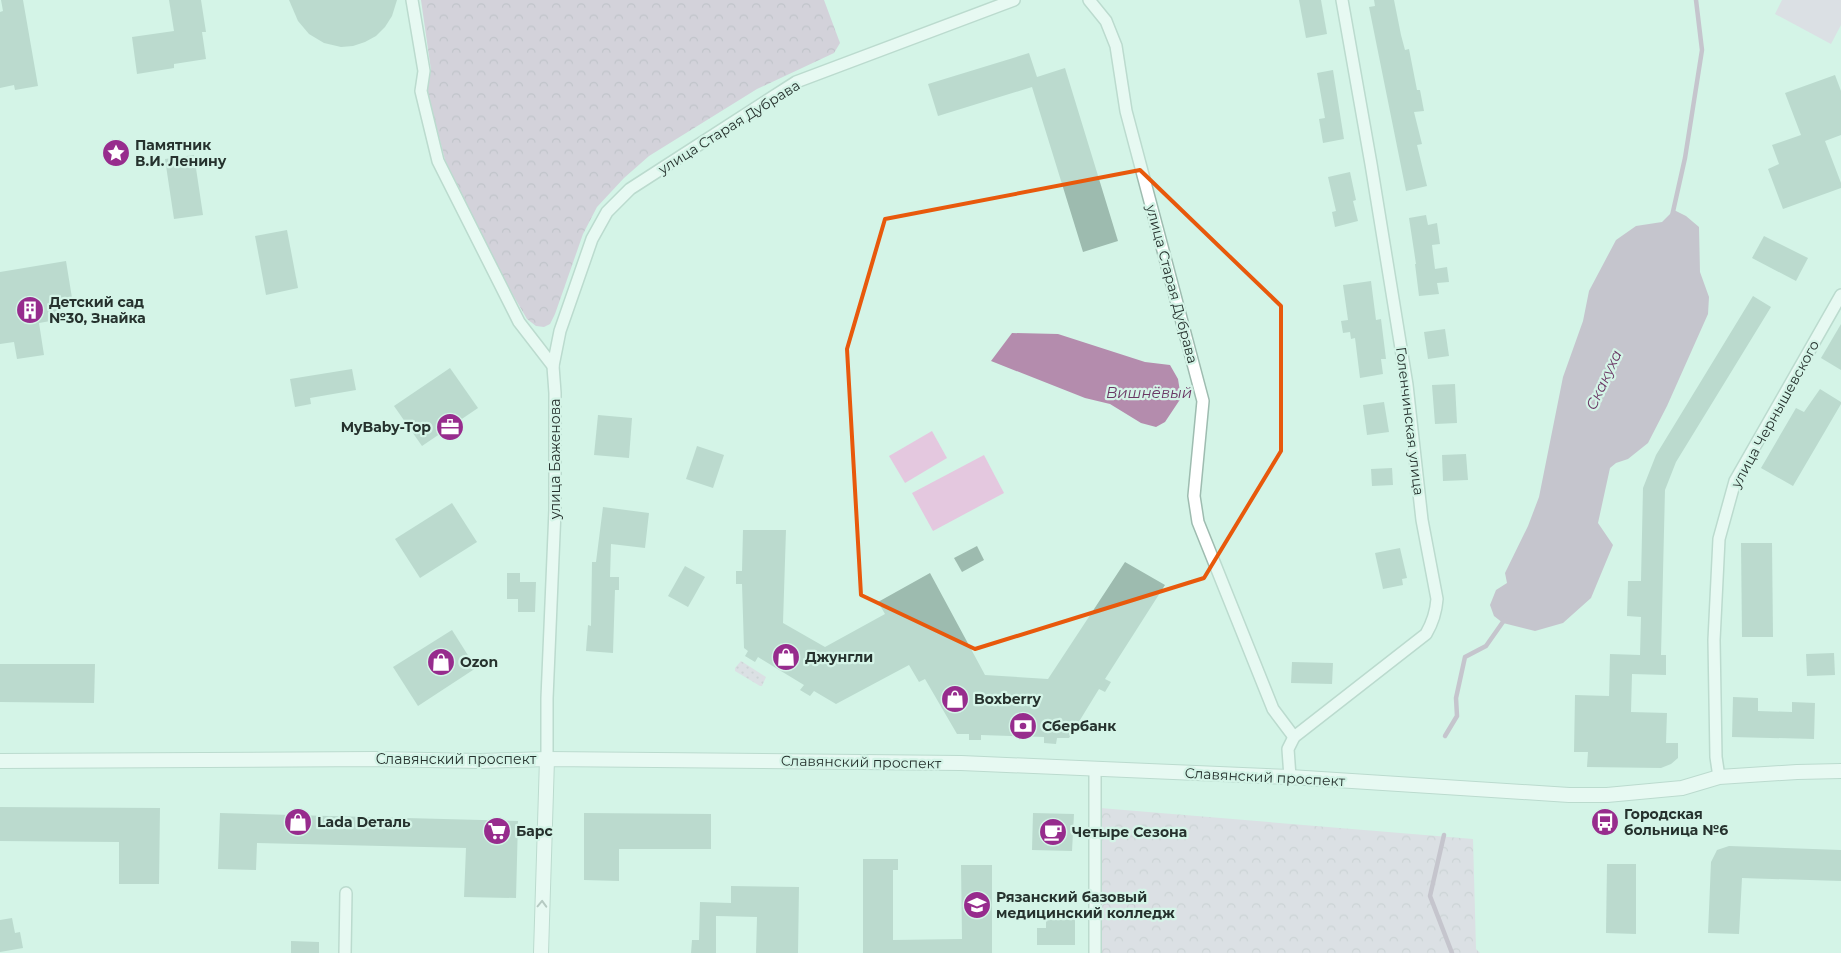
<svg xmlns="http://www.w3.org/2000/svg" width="1841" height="953" font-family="Montserrat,sans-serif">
<defs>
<pattern id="grass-dots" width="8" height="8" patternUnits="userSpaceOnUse" patternTransform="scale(1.25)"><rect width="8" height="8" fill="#e4c8df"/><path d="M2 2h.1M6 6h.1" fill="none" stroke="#c3acc0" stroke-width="1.8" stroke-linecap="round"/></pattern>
<pattern id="forest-crowns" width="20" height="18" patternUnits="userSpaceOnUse" patternTransform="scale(1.25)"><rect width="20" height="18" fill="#d2a9cb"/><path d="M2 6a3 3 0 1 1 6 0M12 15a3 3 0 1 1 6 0" fill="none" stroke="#aa8aa5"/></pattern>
<pattern id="park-crowns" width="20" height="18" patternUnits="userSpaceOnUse" patternTransform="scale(1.25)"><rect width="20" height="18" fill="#e4c8df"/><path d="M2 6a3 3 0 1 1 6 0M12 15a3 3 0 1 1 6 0" fill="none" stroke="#c3acc0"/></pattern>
</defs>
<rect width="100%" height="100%" fill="#d4f4e7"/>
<polygon fill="url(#grass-dots)" points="741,661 766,677 762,686 760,686 735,671 735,668"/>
<polygon fill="url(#forest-crowns)" points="421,0 824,0 840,43 834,53 757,89 649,156 624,178 597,207 583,234 555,314 550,324 544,327 536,326 527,319 503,278 445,160 427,90 431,70"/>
<polygon fill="url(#park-crowns)" points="1100,808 1473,839 1476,949 1480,953 1100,953"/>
<g fill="#e4c8df">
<polygon points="1782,0 1841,0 1841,25 1831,44 1775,14"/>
<polygon points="932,431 947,458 905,483 889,456"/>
<polygon points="984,455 1004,493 933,531 912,493"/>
</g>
<g fill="#b48cad">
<polygon points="1674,210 1686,216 1699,227 1700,272 1709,297 1708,314 1667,406 1648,443 1628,459 1616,463 1610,468 1598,523 1613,545 1591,598 1563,623 1535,631 1503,623 1494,616 1490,605 1496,590 1507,583 1505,573 1528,526 1539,497 1563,377 1583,321 1589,291 1616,240 1636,226 1662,222"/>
<polygon points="1012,333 1058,334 1145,362 1170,365 1178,379 1181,398 1165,422 1156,427 1141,423 1110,404 1085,398 991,361"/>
</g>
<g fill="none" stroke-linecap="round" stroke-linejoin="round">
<g stroke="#b48cad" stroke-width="4.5">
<polyline points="1672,216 1685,158 1702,50 1696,0"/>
<polyline points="1445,736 1457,716 1456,698 1465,657 1486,646 1505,619"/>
<polyline points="1444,835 1430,896 1452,953"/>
</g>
</g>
<g fill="#9dbbaf">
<polygon points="1,0 23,0 38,86 15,90 14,85 0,88 0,12 3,11"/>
<polygon points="169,0 201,0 206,32 202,32 206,59 174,64 174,68 137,74 132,37 174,31"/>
<polygon points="289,0 397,0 392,16 385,27 376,36 365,42 353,46 341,47 324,43 309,34 298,21"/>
<polygon points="1299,0 1321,0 1327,34 1306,38"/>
<polygon points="1374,0 1394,0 1401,35 1405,50 1409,49 1417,90 1420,90 1424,111 1414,112 1422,144 1417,145 1427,186 1406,191 1369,7 1375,6"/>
<polygon points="1029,53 1037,77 1065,68 1118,241 1083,252 1032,87 938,116 928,84"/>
<polygon points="1333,70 1344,139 1323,143 1319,119 1325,118 1317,73"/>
<polygon points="1835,75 1841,91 1841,135 1825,141 1841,183 1841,188 1783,209 1768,169 1779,164 1772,145 1801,135 1785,93"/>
<polygon points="194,155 203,215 174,219 165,159"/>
<polygon points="1350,172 1356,200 1353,201 1358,221 1335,227 1332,212 1336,211 1328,177"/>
<polygon points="1426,215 1428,225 1437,223 1440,244 1432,245 1435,269 1447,267 1449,282 1437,283 1439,294 1419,296 1415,264 1416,264 1409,218"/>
<polygon points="287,230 298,288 266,295 255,236"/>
<polygon points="1764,236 1808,258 1796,281 1752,258"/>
<polygon points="66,261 72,298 59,300 62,319 39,323 44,355 17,359 14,342 0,344 0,272"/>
<polygon points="1371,281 1376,320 1381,319 1386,359 1381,359 1383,374 1360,378 1355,338 1351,339 1350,332 1343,333 1341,321 1348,320 1343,285"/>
<polygon points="1753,296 1771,307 1676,462 1665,490 1661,655 1666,655 1666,675 1632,674 1631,712 1667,713 1666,743 1678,743 1678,758 1671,764 1661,768 1587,767 1588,752 1574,752 1575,695 1609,696 1610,654 1640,655 1641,617 1627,616 1628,581 1641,581 1643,488 1656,455"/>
<polygon points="1841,324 1841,370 1821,358"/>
<polygon points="1445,329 1449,356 1428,359 1424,332"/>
<polygon points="450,368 478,408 422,446 394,406"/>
<polygon points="352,369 356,390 310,398 311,404 295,407 290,379"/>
<polygon points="1455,384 1457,423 1435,424 1432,385"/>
<polygon points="1820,389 1841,402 1841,404 1793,486 1761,468 1796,408 1804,412"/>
<polygon points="1384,402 1389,432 1367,435 1363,405"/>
<polygon points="598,415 632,418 629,458 594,455"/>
<polygon points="697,446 724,455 713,488 686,479"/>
<polygon points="1466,454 1468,480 1443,481 1442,455"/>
<polygon points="1392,468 1393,485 1372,486 1371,469"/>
<polygon points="452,503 477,542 420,578 395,539"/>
<polygon points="603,507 649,513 645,548 611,544 610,577 619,577 619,590 615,590 613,653 586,651 588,625 591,626 592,562 596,562"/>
<polygon points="743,530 786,530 783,623 825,647 885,614 878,602 930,573 985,675 1048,679 1125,562 1165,585 1105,679 1111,682 1105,692 1099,689 1069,738 1057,738 1056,744 1044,743 1044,737 981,735 981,740 969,740 969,734 957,734 925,679 919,682 909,665 836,704 814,691 810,696 800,690 804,685 758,657 755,662 745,656 748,651 744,648 742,584 736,584 736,571 742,571"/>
<polygon points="1741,543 1772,543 1773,637 1742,637"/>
<polygon points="977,546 984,560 962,572 954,558"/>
<polygon points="1400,548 1407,578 1402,579 1403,585 1383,589 1375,553"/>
<polygon points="685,566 705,577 688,607 668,596"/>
<polygon points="507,573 520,573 520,582 536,582 535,612 518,612 518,599 507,599"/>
<polygon points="452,630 476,668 418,706 393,667"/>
<polygon points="1834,653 1835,675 1807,676 1806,654"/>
<polygon points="1292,662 1333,663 1332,684 1291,683"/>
<polygon points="0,664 95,664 94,703 0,702"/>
<polygon points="1733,697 1758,698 1758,711 1792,712 1792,702 1815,703 1814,739 1732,737"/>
<polygon points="0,807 160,808 159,884 119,884 119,842 0,841"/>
<polygon points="220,813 518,821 516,898 464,897 466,848 257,843 256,870 218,869"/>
<polygon points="584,813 711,814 711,849 619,849 619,881 584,880"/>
<polygon points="1033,813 1074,814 1072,851 1032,850"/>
<polygon points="1729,846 1841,850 1841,881 1742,878 1739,934 1708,933 1711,862 1717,850"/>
<polygon points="863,859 898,859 898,870 893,870 893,940 962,939 961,865 992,865 992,953 863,953"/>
<polygon points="1607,864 1636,864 1636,934 1606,933"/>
<polygon points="731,886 799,887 798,953 756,953 757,917 716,916 716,953 691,953 692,940 699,940 700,902 731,903"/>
<polygon points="1046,910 1075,910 1075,945 1037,945 1037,928 1046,928"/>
<polygon points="12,918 15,933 20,932 23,948 0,952 0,920"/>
<polygon points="291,941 319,942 319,953 291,953"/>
</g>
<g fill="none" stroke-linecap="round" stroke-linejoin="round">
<g stroke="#9ebcb0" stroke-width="14">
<g id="minor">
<polyline points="412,0 424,71 421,91 438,161 519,322 553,366 555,393 555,510 547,698 547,759"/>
<polyline points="1089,0 1106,21 1116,46 1126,111 1203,401 1194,496 1198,522 1273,709 1294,737"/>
<polyline points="553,366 560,331 592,239 607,212 630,189 796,82 1014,0"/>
<polyline points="1095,769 1095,953"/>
<path d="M 1290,777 L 1288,749 L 1294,737 L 1426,634 C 1433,622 1436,613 1437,599 L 1422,520 L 1407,385 L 1371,164 L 1342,0"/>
<polyline points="1719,777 1716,757 1714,640 1719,539 1735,481 1841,295"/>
<polyline points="345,953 346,893"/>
</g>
</g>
<g stroke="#9ebcb0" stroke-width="16">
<g id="tertiary">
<polyline points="0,761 376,759 480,761 547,759 961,763 1290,777 1569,795 1607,795 1682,788 1719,777 1797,772 1841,771"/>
<polyline points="541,953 547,759"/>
</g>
</g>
<use href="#minor" stroke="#fff" stroke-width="11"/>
<use href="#tertiary" stroke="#fff" stroke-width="14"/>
</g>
<defs><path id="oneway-chevron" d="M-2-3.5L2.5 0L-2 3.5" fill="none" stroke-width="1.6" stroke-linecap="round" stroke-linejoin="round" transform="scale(1.25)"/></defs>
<use stroke="#929896" href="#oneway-chevron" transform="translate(542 904) rotate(-88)"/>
<path d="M0 0H1841V953H0ZM 1140,170 L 1281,306 L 1281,451 L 1204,578 L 975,649 L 861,595 L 847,349 L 885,219 Z" fill="#d4f4e7" fill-opacity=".55" fill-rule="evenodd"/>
<path fill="none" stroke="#e8590c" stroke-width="4" stroke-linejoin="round" d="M 1140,170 L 1281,306 L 1281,451 L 1204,578 L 975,649 L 861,595 L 847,349 L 885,219 Z"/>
<defs>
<g id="sight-disc" transform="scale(1.4375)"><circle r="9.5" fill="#972c8d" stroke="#d4f4e7"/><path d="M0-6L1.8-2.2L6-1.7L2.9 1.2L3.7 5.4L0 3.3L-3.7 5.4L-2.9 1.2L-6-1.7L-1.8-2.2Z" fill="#fff"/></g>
<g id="building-disc" transform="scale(1.4375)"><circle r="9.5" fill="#972c8d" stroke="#d4f4e7"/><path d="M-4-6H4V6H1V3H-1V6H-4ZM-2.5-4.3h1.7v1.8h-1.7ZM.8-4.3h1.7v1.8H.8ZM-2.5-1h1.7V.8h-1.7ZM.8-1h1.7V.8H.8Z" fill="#fff"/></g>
<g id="office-disc" transform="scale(1.4375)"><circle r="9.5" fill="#972c8d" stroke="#d4f4e7"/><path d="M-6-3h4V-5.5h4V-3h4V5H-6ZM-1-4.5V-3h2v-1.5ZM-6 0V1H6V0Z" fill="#fff"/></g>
<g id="shop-disc" transform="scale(1.4375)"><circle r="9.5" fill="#972c8d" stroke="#d4f4e7"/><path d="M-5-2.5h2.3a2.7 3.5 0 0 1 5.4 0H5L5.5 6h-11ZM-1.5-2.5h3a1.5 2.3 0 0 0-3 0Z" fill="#fff"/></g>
<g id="bank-disc" transform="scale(1.4375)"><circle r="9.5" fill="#972c8d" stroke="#d4f4e7"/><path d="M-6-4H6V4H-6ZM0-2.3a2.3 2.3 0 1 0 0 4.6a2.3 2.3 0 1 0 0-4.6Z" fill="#fff"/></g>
<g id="bus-disc" transform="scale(1.4375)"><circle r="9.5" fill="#972c8d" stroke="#d4f4e7"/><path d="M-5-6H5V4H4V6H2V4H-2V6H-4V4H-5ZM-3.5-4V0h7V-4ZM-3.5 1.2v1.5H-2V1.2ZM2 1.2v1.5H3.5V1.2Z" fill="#fff"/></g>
<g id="supermarket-disc" transform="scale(1.4375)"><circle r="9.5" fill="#972c8d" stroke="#d4f4e7"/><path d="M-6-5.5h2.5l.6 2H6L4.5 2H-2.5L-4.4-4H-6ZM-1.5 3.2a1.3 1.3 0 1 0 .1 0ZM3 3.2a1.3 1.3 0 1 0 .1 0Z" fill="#fff"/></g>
<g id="cafe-disc" transform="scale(1.4375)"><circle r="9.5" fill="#972c8d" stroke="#d4f4e7"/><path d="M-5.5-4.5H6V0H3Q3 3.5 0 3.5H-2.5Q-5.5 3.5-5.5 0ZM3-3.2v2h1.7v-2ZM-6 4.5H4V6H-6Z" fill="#fff"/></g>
<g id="university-disc" transform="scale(1.4375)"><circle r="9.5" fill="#972c8d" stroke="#d4f4e7"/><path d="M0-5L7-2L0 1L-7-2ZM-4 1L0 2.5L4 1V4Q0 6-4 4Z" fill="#fff"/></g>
</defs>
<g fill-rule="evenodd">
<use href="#sight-disc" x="116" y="153"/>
<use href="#building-disc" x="30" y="310"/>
<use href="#office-disc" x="450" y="427"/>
<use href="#shop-disc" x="786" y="657"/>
<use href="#shop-disc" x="441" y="662"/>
<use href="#shop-disc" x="955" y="699"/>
<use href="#bank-disc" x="1023" y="726"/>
<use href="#shop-disc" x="298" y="822"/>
<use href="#bus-disc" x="1605" y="822"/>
<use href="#supermarket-disc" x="497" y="831"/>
<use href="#cafe-disc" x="1053" y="832"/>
<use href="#university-disc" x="977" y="905"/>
</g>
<g text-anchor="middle" stroke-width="4.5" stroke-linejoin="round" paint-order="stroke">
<g font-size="14" fill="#26322e" stroke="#d4f4e7">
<text transform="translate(729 127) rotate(-32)" y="5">улица Старая Дубрава</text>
<text transform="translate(1172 284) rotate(75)" y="5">улица Старая Дубрава</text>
<text transform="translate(1775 414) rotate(-61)" y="5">улица Чернышевского</text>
<text transform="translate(1410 421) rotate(83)" y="5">Голенчинская улица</text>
<text transform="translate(555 459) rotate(-90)" y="5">улица Баженова</text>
<text x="456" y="764">Славянский проспект</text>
<text transform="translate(861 762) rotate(1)" y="5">Славянский проспект</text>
<text transform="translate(1265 777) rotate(3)" y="5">Славянский проспект</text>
</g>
<g font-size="14" font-weight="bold" fill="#26322e" stroke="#d4f4e7" text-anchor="start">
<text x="135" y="150">Памятник<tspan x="135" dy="16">В.И. Ленину</tspan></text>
<text x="49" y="307">Детский сад<tspan x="49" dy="16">№30, Знайка</tspan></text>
<text x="431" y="432" text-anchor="end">MyBaby-Top</text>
<text x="805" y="662">Джунгли</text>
<text x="460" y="667">Ozon</text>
<text x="974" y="704">Boxberry</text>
<text x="1042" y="731">Сбербанк</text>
<text x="1624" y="819">Городская<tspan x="1624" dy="16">больница №6</tspan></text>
<text x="317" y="827">Lada Dеталь</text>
<text x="516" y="836">Барс</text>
<text x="1072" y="837">Четыре Сезона</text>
<text x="996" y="902">Рязанский базовый<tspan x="996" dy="16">медицинский колледж</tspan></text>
</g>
<g font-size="15" font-style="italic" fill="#6a3664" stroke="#d4f4e7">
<text transform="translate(1604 380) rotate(-65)" y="5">Скакуха</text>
<text x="1149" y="398">Вишнёвый</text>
</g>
</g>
</svg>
